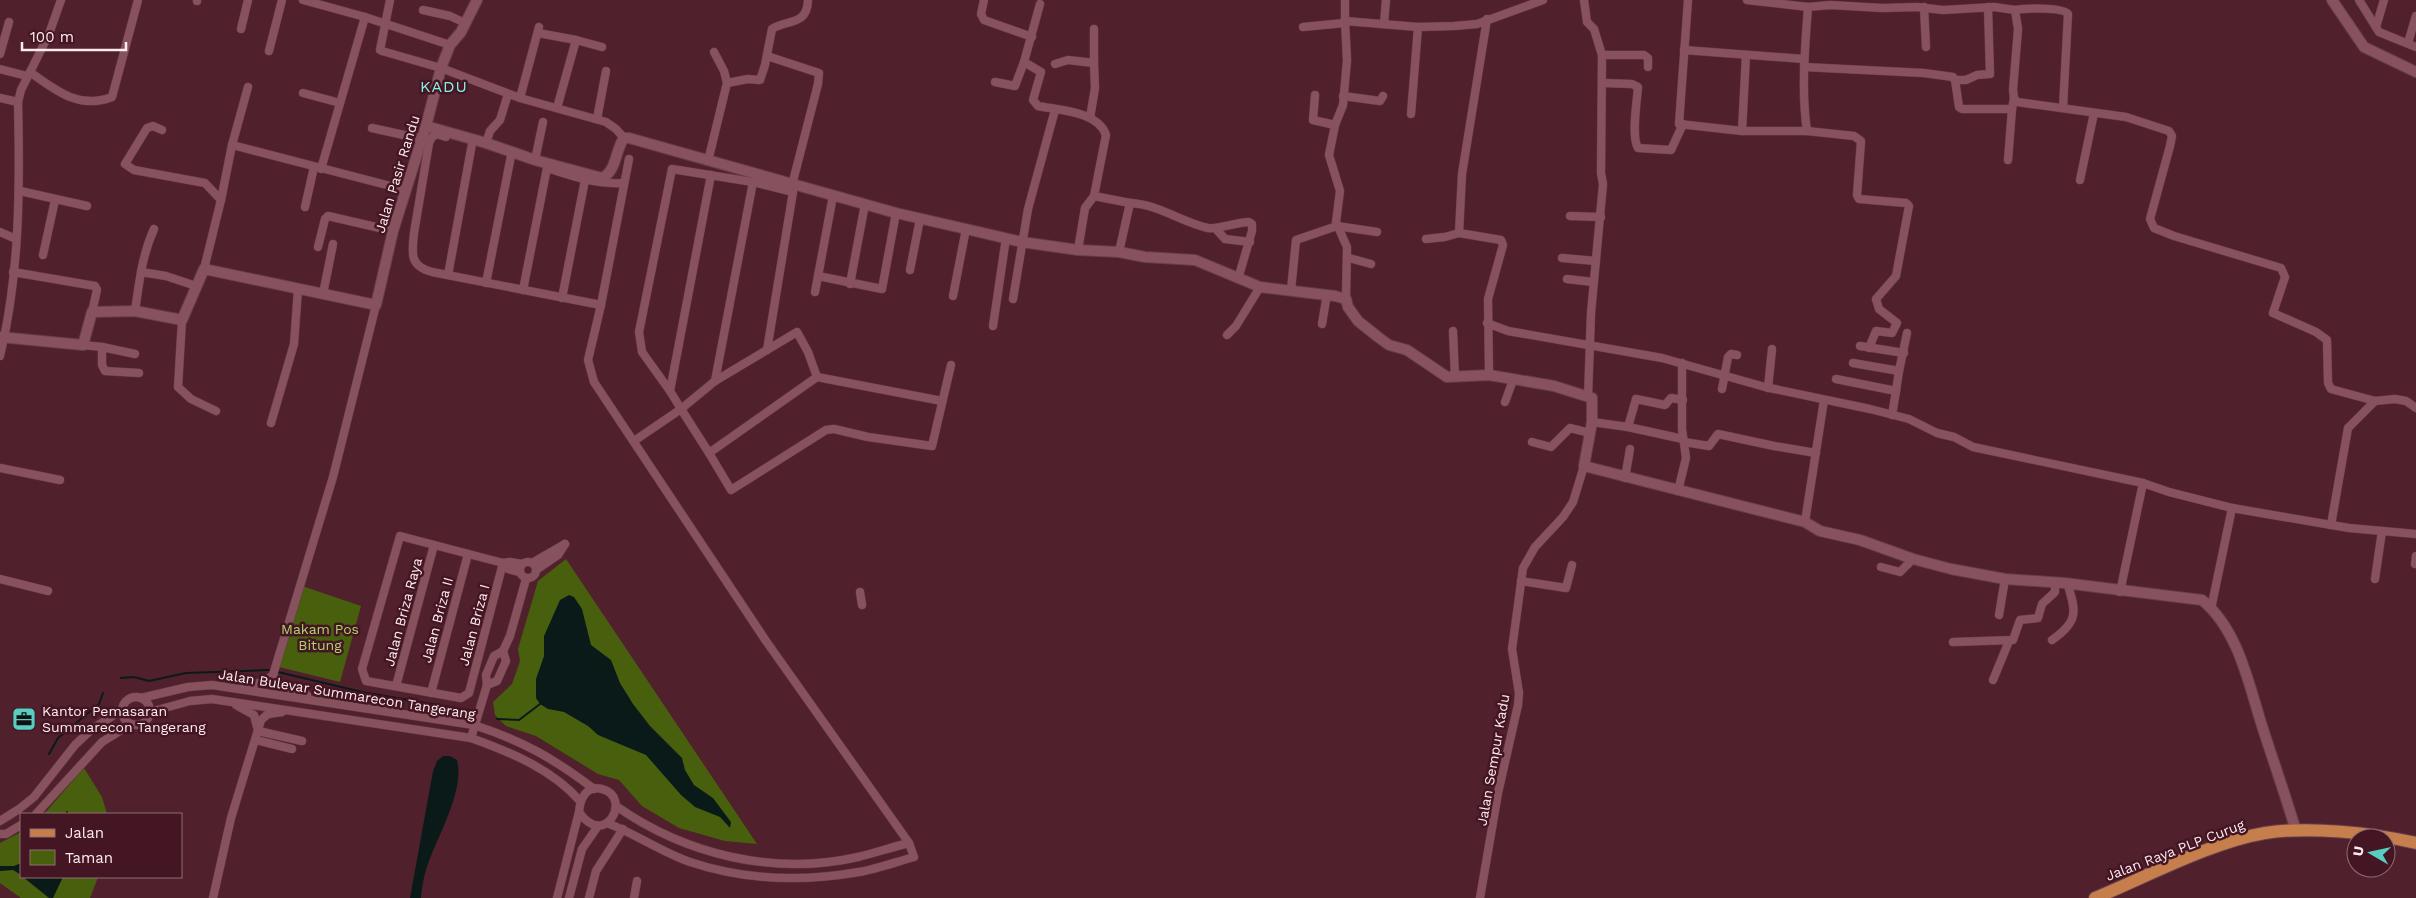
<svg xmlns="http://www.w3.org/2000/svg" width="2416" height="898" font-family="'Work Sans',sans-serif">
<rect width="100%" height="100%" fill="#50212d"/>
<g fill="#48600e">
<polygon points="566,559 757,844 725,841 679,828 642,806 619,780 598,774 536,736 506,726 495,715 493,702 512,684 520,661 518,649 538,581"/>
<polygon points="302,586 361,606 340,682 279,667"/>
<polygon points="84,768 102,797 107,814 44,814"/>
<polygon points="21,832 21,877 98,877 90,898 21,898 0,883 0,843"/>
</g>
<g fill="#0a1a18">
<polygon points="569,595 574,597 582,609 591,645 611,660 620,683 633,704 650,726 682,758 685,770 694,785 713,798 731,822 730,828 720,817 695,807 681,795 646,755 598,735 588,726 564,712 548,709 540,704 536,698 536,679 544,656 544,636 560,600"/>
<path d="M 443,756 L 450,756 L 457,760 C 465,790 438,835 428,864 C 424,874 422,887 421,898 L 410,898 L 433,771 L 437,761 Z"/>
<polygon points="21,863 21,875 13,870 0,871 0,866 14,866"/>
<polygon points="23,877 63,877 53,898 49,898"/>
</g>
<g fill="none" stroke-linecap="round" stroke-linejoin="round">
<g stroke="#0a1a18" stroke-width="2">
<polyline points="278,672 362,692 461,709"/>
<polyline points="121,678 134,677 149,681 186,673 269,670"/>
<polyline points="460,711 461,709 468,710"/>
<polyline points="497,719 519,720 540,704"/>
<polyline points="49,754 58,738 99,704 103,693"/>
<polyline points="67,812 67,814"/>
</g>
<g stroke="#653e49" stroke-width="9">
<g id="minor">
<polyline points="303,0 365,17 450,45"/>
<polyline points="390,0 380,50 382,51 441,68 520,98 606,122 616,129 624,138"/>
<polyline points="984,0 981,14 984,20 1032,37"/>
<polyline points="1345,0 1345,21"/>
<polyline points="1584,0 1587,22 1594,29 1602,55 1601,173 1603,184 1591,313 1588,397"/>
<polyline points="1688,0 1679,124 1742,131 1746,55"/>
<polyline points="1747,0 1808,7 1830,5 1882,8 1917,7 1943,10 1994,7 2015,10 2018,29 2013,90 2014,98 2017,102 2126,117 2169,131 2172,136 2170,146 2150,219 2154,228 2174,236 2281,268 2285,277 2273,313 2316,332 2327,340 2328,383 2331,389 2375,401 2395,399 2406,401 2416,408"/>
<polyline points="2359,0 2379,32 2416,47"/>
<polyline points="197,1 197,0"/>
<path d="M 1040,4 L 1024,62 L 1041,72 L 1033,100 L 1038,106 C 1057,110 1098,111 1106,135 L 1094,196 L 1085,208 L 1078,250"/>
<path d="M 1808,7 C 1805,48 1801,90 1807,131 L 1854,136 L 1861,141 L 1857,195 L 1859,199 L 1906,203 L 1909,206 L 1896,276 L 1876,299 L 1879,309 L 1897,323 L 1892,333 L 1876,331 L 1869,348"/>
<polyline points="1924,7 1926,47"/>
<polyline points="423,10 450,16 465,23"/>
<path d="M 2015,10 C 2025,8 2063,7 2068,14 L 2063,108"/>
<polyline points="1384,24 1386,0"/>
<polyline points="1303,27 1344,23"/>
<polyline points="2376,27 2384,0"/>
<polyline points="241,29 248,0"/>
<polyline points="538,33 576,40 557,108"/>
<polyline points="576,40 602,47"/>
<polyline points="2408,43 2416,16"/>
<polyline points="1684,50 1804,59"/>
<polyline points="269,51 282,0"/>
<polyline points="0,54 9,22"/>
<polyline points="1602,55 1644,55 1648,58 1648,67"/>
<polyline points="767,56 819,73 818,84 792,185"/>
<polyline points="1094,63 1094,29"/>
<polyline points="1055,64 1068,60 1094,63 1095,88 1090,118"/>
<polyline points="1804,67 1924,73 1953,77 1955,80 1959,107 1962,109 2012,109 2014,98"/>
<polyline points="0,69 27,76"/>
<path d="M 30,72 C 55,90 79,110 112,97 L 138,0"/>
<polyline points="1955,80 1966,80 1977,75 1990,74 1988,7"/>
<polyline points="995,82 1015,86 1024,62"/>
<path d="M 727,83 L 748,79 L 760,80 L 765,65 L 772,29 C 788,19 807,26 808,0"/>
<path d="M 1604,83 L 1632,84 L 1638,87 C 1637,101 1631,137 1638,148 L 1671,150 L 1683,124"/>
<polyline points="248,87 232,145 406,190"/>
<polyline points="303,93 340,103"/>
<polyline points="1315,95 1313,120 1335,125 1329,155 1340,191 1336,222 1347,247 1346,299"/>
<polyline points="1343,96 1380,101 1383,96"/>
<polyline points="0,98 18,102"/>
<polyline points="520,98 539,27"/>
<polyline points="1411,114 1418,27"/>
<polyline points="597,119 606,71"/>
<polyline points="1335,125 1343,105 1347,60 1345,21 1418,27 1454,26 1477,24 1543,0"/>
<polyline points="372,128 422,139"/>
<polyline points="162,130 153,126 147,128 125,164 134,170 205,183 221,200 204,269"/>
<polyline points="1742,131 1807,131"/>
<path d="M 446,137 L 437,134 L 432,137 L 429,143 L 414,233 C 412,253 409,266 432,272 L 601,305 L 588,360 L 594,382 L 766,641 L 909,843 L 914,857 C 896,862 877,869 859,872 C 802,882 744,880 690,862 C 661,852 636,834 607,823"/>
<polyline points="486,143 490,131 500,120 508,94"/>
<polyline points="535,160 543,122"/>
<polyline points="2008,160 2012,109"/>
<polyline points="708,161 727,83 724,71 714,52"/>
<path d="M 547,168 C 573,176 596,185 623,183"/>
<polyline points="321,169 365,17"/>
<polyline points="2080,180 2094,113"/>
<polyline points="20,191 87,206"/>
<polyline points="1094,196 1130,203"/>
<polyline points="221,200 232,145"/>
<polyline points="305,207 314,167"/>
<polyline points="1570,216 1601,217"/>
<polyline points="1216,229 1225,239 1250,242"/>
<polyline points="0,232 16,239"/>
<polyline points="1459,233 1501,240 1503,245 1488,299 1489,375"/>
<polyline points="1426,239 1445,237 1459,233 1462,174 1487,19"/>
<polyline points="318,247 325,219 328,216 393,231"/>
<path d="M 1119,252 L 1130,203 C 1158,204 1181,222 1208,228 C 1216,230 1238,222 1249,222 L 1252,224 L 1252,231 L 1238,279"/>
<polyline points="43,255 55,200"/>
<polyline points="1349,258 1371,264"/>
<polyline points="1562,258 1596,261"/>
<polyline points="910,270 920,219"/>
<polyline points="13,272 95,286 97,290 92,312"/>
<polyline points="141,272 166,276 196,286"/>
<polyline points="448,275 472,144"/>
<polyline points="818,276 882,289 896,213"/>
<polyline points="1567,279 1593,282"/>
<polyline points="486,283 511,156"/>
<polyline points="850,284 865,204"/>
<polyline points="523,290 547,168"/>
<polyline points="1291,290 1296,240 1337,226 1377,232"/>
<polyline points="815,292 833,196"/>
<polyline points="323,294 333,244"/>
<polyline points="953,296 966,229"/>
<polyline points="562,298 585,180"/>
<polyline points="1013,299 1028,209 1055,110"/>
<polyline points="601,305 629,159"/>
<path d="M 135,311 C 139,284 142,255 154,229"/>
<polyline points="182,320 178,387 191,399 216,411"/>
<polyline points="1487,323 1508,331 1662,358 1765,387 1870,409 1909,419 1937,433 1954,437 1973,447 2143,483"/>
<polyline points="1322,324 1327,294"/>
<polyline points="993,326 1006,238"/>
<polyline points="1453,331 1455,377"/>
<polyline points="1227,335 1236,326 1260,287"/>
<polyline points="83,345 102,347 102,365 105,371 139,373"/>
<polyline points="1860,346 1904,353"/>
<polyline points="102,347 135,354"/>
<path d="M 0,356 C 20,273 20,187 18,102 L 21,90 L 49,34 L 61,0"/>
<polyline points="1853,363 1899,371 1896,391"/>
<polyline points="1899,371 1907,333"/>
<polyline points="817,377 942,401"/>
<polyline points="1836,379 1896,391 1892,415"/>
<polyline points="715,381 753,182"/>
<polyline points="1768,388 1772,349"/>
<polyline points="1722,389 1728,357 1731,354 1737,355"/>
<polyline points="670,391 642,352 639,332 672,169 753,182 793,192 767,350"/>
<polyline points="1505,402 1513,380"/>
<polyline points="1592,422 1628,427 1636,399 1665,405 1671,398 1683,400"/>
<polyline points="271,423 294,344 298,289"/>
<polyline points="1628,427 1683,439"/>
<polyline points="634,441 681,409 709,453 817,377 808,352 797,332 715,381 681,409 670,391 711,175"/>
<polyline points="1532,442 1551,447 1570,428 1590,433"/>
<polyline points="1684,442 1709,446 1718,434 1774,446 1816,453"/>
<polyline points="709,453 731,490 826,430 834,429 868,437 932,446 951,365"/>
<polyline points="0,468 60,480"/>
<polyline points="1625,478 1630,449"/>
<polyline points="1678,491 1686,458 1682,429 1682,363"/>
<polyline points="1805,522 1824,400"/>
<polyline points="2331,525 2348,428 2375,401"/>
<circle cx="528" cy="570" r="8"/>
<polyline points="503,563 469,693 461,698 366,681 362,669 400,536 503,563 510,562 522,564"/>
<polyline points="503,563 508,569 519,572"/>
<polyline points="532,563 565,544"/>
<polyline points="2415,564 2416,556"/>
<polyline points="1881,567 1900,572 1913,559"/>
<polyline points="536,570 558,555 565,544"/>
<polyline points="0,579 48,591"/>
<polyline points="2375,579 2382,531"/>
<polyline points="1521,581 1566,588 1572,565"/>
<polyline points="860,592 862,605"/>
<polyline points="2120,592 2143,483 2169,492 2232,508"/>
<polyline points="2211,609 2232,508 2349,528 2416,534"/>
<polyline points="1999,615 2005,579"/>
<path d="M 2052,640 C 2078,622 2077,612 2067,583"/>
<polyline points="1953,642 2013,640 2020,620 2038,618 2042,604 2055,592 2055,582"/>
<polyline points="273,675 280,684 307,695"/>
<polyline points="1993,680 2009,641"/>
<polyline points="487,685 497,681 506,661 503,651"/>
<polyline points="242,686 264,682 273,675 333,477 376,305"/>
<polyline points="396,686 434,545"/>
<polyline points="431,693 468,554"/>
<circle cx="136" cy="711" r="14"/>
<path d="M 141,698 L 188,687 L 212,685 L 474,725 C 523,741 553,758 594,789"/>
<polyline points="236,705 254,715 257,727"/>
<path d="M 150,712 L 190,701 L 212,699 L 471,738 C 510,752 552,769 580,801"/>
<polyline points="258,731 302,741"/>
<polyline points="471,738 487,685 486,675 494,656 503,651 510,636 526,579"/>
<polyline points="256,740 292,749"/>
<path d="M 616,806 C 686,855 774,876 858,857 C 875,853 892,847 909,843"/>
<polyline points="36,814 102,742 131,724"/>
<polyline points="0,821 19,809 34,797 75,745 92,729 122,710"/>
<polyline points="0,834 6,834 21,825"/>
<polyline points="213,898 231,818 261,720 268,714 282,712"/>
<path d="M 557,898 L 579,812 C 580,799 586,785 602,789 C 633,797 605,850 579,812"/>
<polyline points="569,898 582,849 598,826"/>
<polyline points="589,898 596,871 623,829"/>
<polyline points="634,898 637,881"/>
<polyline points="1480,898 1498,793 1518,705 1519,693 1512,649 1523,568 1535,547 1563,517 1573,502 1584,466"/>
</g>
</g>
<g stroke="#653e49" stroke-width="12">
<g id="tertiary">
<polyline points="2332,0 2364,47 2416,72"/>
<path d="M 426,126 L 486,143 L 535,160 L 602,178 C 617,171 615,150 624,138 L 629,138 L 896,213 L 966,229 L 1022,242 L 1078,250 L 1119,252 L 1145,257 L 1195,260 L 1260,287 L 1335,296 L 1346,299 L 1348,307 L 1358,321 L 1378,337 L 1389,345 L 1407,350 L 1447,377 L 1489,375 L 1554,386 L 1592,398 L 1592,422 L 1584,466 L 1805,522 L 1820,531 L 1860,540 L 1913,559 L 1951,569 L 2005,579 L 2064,583 L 2202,600 C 2239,630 2249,686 2263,729 C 2274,763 2286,797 2296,831"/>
<polyline points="0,337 83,345 92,312 135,311 182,320 204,269 376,305 393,231 426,126 441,68 450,45 461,32 477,0"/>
</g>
</g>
<g stroke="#653e49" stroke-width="14">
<path id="primary" d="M 2095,898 C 2146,877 2211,842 2265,833 C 2309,826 2372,833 2416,843"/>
</g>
<use href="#minor" stroke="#87525e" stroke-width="8"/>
<use href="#tertiary" stroke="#87525e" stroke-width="10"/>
<use href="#primary" stroke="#c57e4c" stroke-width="12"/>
</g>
<defs>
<g id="office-square" transform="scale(1.25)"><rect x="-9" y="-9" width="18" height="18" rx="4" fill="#57cec1" stroke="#441623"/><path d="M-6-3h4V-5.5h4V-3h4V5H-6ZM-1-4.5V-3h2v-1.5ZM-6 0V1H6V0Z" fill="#111"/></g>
</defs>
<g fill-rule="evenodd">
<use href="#office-square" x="24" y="719"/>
</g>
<g text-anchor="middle" stroke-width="5" stroke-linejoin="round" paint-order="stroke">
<g font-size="14" fill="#ffecef" stroke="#441623">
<text transform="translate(397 174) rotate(-73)" y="5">Jalan Pasir Randu</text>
<text transform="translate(403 612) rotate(-75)" y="5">Jalan Briza Raya</text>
<text transform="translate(437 620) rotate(-75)" y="5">Jalan Briza II</text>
<text transform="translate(474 625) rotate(-75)" y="5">Jalan Briza I</text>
<text transform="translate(347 694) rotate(9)" y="5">Jalan Bulevar Summarecon Tangerang</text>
<text transform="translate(1493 760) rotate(-80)" y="5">Jalan Sempur Kadu</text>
<text transform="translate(2175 850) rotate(-21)" y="5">Jalan Raya PLP Curug</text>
</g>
<g font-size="14" fill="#afd46c" stroke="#441623">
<text x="320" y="634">Makam Pos<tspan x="320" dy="16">Bitung</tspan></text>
</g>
<g font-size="14" fill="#ffecef" stroke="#441623" text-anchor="start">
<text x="42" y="716">Kantor Pemasaran<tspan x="42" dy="16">Summarecon Tangerang</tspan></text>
</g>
<g font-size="16" letter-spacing="1" fill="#86efe3" stroke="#441623">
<text x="444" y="92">KADU</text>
</g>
</g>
<rect x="20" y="813" width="162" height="65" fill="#441623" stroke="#8f6c75"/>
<rect x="30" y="829" width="25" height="8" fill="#c57e4c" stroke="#8f6c75"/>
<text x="65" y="838" font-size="15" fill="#ffecef">Jalan</text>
<rect x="30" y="850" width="25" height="15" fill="#48600e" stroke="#8f6c75"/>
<text x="65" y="863" font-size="15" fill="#ffecef">Taman</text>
<g transform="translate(2371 853) rotate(279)"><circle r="24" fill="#441623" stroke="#8f6c75"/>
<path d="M0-4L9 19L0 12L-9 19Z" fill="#57cec1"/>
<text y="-8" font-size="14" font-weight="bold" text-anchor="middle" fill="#ffecef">U</text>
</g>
<path d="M22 42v8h104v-8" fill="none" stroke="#ffecef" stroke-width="2.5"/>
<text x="30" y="42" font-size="15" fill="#ffecef" stroke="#441623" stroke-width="4" paint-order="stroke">100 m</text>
</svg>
